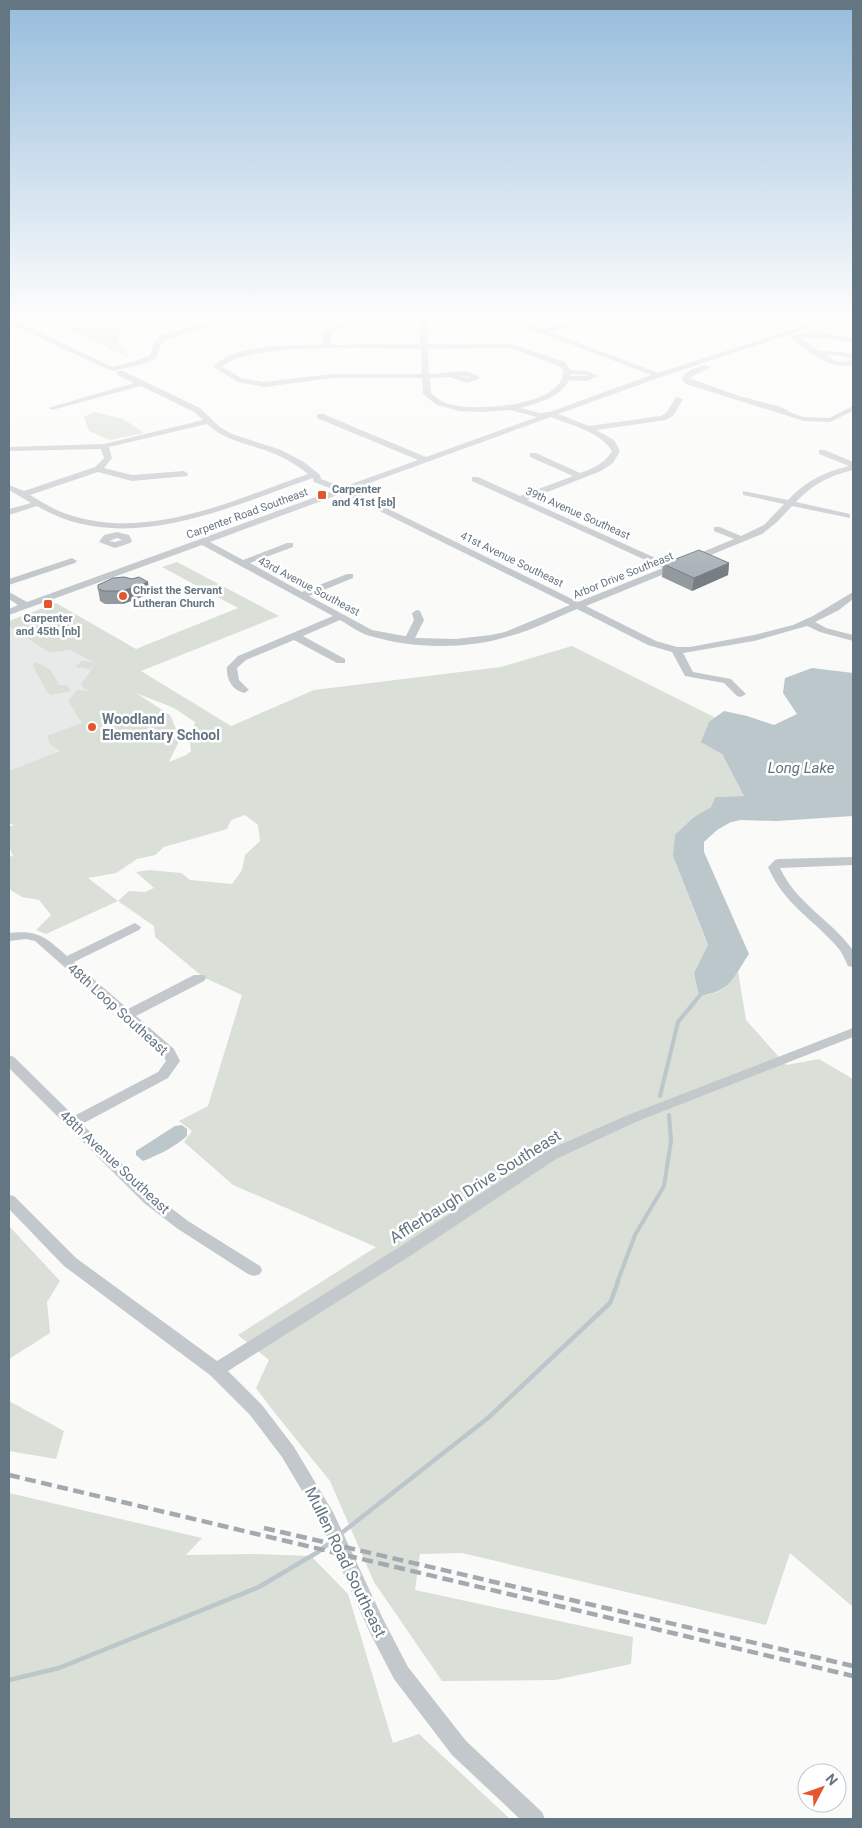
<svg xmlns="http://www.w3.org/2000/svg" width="862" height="1828" font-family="Roboto,sans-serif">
<rect width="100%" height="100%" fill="#fafaf8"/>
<polygon fill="#e8e9e9" points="9,627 50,653 69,650 96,664 86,675 170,715 180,739 14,826 9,822"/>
<g fill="#dadfd7" fill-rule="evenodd">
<polygon points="45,318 145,318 123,328 117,339 129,358"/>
<polygon points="95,412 123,419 144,433 110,440 89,431 84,417"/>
<path d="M 177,562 L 279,616 L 141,671 L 231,726 L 314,690 L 501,667 L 572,646 L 716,718 L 709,723 L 702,741 L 722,754 L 744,796 L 715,797 L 711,807 L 694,817 L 673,856 L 708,946 L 694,973 L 699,996 C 718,994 729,988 738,971 L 746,1020 L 786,1065 L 819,1059 L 853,1079 L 853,1607 L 790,1553 L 766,1625 L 462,1553 L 420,1554 L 415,1590 L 633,1637 L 631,1664 L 555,1680 L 442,1681 L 374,1582 L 330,1481 L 274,1412 L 256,1388 L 269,1360 L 238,1335 L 376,1247 L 233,1185 L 184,1142 L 192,1131 L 179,1121 L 208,1106 L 242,995 L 203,977 L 155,937 L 154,926 L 118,901 L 46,934 L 36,930 L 51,915 L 39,900 L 22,897 L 9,889 L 9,857 L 13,856 L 9,847 L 9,826 L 14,826 L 9,822 L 9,771 L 60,751 L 50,744 L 47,736 L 82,723 L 68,701 L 77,690 L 89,691 L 83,688 L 81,684 L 94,665 L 89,669 L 75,667 L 82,661 L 93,662 L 69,650 L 50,653 L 9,627 L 9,621 L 56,603 L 136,649 L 238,608 L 162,567 ZM 136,693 L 174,708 L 195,722 L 190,744 L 191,751 L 186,755 L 169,762 L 180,739 L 170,715 ZM 245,815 L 258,825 L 260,841 L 245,855 L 242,870 L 232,884 L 190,880 L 181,873 L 149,870 L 136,872 L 154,888 L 145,892 L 129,891 L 118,901 L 88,878 L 116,873 L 137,859 L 155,855 L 164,847 L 227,829 L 231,820 Z"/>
<polygon points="36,662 50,669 59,685 67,685 71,691 51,695 47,692 33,666"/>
<polygon points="9,1226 60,1281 47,1302 50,1333 9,1359"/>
<polygon points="9,1401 64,1431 56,1459 9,1451"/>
<polygon points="9,1493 202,1538 186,1555 252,1554 311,1556 348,1594 393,1743 419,1734 510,1819 9,1819"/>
</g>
<g fill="#bbc7cb">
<path d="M 812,668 L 853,673 L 853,816 L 777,821 L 741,820 L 731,822 L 717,830 L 704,842 L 704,852 L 749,954 C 732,979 732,991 699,996 L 694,973 L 708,945 L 673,856 L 675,835 L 694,817 L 711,807 L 715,797 L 744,796 L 722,754 L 701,742 L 709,722 L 724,711 L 747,716 L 774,725 L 797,714 L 783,693 L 785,678 Z"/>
<path d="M 182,1125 L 187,1129 L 187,1136 C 173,1148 160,1154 143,1161 L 136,1155 L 136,1151 L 175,1126 Z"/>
</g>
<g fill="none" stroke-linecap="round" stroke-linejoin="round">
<g stroke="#bbc7cb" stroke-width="4">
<polyline points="660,1096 678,1022 701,994"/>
<polyline points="617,1283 635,1235 664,1186 671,1141 669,1115"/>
</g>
<g stroke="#bbc7cb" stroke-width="4.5">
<polyline points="339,1535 488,1418 610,1303 618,1282"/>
<polyline points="9,1680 59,1668 259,1587 318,1552 332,1541"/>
</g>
<g fill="#c3c8cc" fill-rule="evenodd">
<polygon points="224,318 235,318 168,339 162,342 156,358 144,364 112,371 9,324 9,320 20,323 113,367 138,360 150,355 155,341 162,335"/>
<path d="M 420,318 L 457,318 L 448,323 L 427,319 L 428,344 L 511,344 L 565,362 L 571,370 L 587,371 L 598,376 L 587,381 L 569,380 C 562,397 535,404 520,408 L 540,413 L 550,412 L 651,375 L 502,318 L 512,318 L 543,330 L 585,318 L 596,318 L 550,332 L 658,373 L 828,318 L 838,318 L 661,377 L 558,414 L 589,426 L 661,416 L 667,412 L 676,397 L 683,399 L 673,416 L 666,420 L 596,430 L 614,440 L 620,451 L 613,463 L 601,471 L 527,500 L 671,565 L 734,539 L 714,531 L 714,527 L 720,527 L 741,536 L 764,525 L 784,504 L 743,495 L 743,491 L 788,500 C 806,481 824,472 849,466 L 819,454 L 819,450 L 825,450 L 853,462 L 853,470 C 829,476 813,484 796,502 L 850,514 L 850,518 L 792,506 L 777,522 L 762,534 L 586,606 L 656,641 L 677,647 L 690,647 L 754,635 L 793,625 L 813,616 L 853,592 L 853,599 L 839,610 L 815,622 L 826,628 L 853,635 L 853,641 L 820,632 L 807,626 L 754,641 L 683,653 L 693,672 L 731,679 L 746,694 L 741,697 L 737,696 L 724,683 L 685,676 L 672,652 L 648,645 L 577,609 C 555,618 533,630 510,636 C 465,650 412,649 367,635 C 358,632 349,625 340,620 L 303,636 L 345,659 L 345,663 L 337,663 L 294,640 L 246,660 L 237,668 L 239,680 L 249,690 L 244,693 C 232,690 226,679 227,667 L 238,656 L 333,616 L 202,545 L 9,615 L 9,609 L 18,605 L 9,599 L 9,592 L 27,602 L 335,490 L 314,482 L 313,478 C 228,507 124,558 37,506 L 9,515 L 9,509 L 31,503 L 9,490 L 9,485 L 24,491 L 95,467 L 104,458 L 101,449 L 9,451 L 9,447 L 104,444 L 203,420 L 194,412 L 141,386 L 52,410 L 48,408 L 134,383 L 117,375 L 117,371 L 123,371 L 200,408 L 220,427 L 232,434 L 281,450 L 304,462 L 320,475 L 321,479 L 343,487 L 418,460 L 317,418 L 317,414 L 323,414 L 426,457 L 537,417 L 510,410 L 483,412 L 459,411 L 437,405 L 423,394 L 422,378 L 332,378 L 264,387 L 238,382 L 213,367 C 235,343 293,345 323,345 L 324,330 L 346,322 L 348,323 L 348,325 L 331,333 L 331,345 L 420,344 ZM 510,348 L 559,366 L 564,371 C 563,374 562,379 560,382 C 545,407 469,413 443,402 C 439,400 435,396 431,393 L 430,378 L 450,377 L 467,383 L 480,378 C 469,366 444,374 429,374 L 428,349 ZM 421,349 L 422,374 L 332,374 L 264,382 L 243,379 L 222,367 C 249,341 380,349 421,349 ZM 571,374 L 586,375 L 588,376 L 570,376 ZM 461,376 L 471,377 L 467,378 ZM 551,417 C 570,425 601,432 612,451 C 604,464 594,468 580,473 L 536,453 L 530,453 L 530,457 L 573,476 L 520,496 L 478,477 L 472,477 L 472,481 L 663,568 L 578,602 L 350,490 ZM 207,424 C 226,442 251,444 275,454 C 287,459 298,466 308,474 C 233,500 147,542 67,514 C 54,510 42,502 30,495 L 98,472 L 132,481 L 187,476 L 188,474 L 184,471 L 132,475 L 104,468 L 112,458 L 109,447 ZM 343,493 L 570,605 L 505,632 L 491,635 L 456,639 L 415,638 L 424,620 L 420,611 L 417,610 L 412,613 L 414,620 L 406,636 L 404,636 L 372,630 L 309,596 L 353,578 L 353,574 L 347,574 L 302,592 L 250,563 L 293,547 L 293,543 L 287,543 L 243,560 L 210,542 Z"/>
<polygon points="609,318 617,318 622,322 619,326 615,326 615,323"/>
<path d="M 804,333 L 825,333 L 853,339 L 853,343 L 825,338 L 802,338 L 819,351 L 844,352 L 853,355 L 853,360 L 843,356 L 825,355 L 838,362 L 853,361 L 853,365 C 830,370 808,352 791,337 Z"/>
<polygon points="704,365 711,367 689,378 739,396 781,407 794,414 804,417 829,418 853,406 853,411 830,422 804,421 686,384 681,378 690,370"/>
<path d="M 117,532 L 129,535 L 132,541 L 130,543 L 115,548 L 99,542 L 104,535 ZM 117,538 L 122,540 L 115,542 L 109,541 Z"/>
<polygon points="72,558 77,561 75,563 9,585 9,579"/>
<path d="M 853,857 L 853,865 L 780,868 C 796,903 830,919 852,949 L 853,967 L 848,966 C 845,960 843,954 839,949 C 814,919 785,906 768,867 L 775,860 L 779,859 Z"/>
<path d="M 135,923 L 141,927 L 139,930 L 74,962 L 128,1009 L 194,975 L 204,975 L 206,978 L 204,981 L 136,1016 L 174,1049 L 180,1061 L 168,1078 L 82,1124 L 154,1195 L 188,1221 L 260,1266 L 262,1270 L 260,1274 L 254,1276 L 248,1274 L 178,1229 L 144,1203 L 9,1068 L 9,1055 L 14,1057 L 74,1116 L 158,1072 L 166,1061 L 163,1054 L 35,941 L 26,939 L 9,941 L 9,933 C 39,930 45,937 67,956 Z"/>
<polygon points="853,1028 853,1037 638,1121 556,1159 413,1254 228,1371 262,1405 294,1447 333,1512 384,1621 408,1667 466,1741 542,1812 545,1819 520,1819 452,1755 394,1679 370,1633 320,1521 282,1457 250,1415 210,1375 64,1266 9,1209 9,1195 14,1196 76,1258 217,1361 401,1246 546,1151 628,1115"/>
</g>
<g stroke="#a2aab0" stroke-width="4.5" stroke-dasharray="11 5.5" stroke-linecap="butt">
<polyline points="9,1475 853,1676"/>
<polyline points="264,1528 853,1666"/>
</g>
</g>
<g fill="#929a9f">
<polygon points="729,563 728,575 692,591 662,577 663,564"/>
<polygon points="132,579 148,582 149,594 123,604 105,604 100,601 98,589"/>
</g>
<g fill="#777d82">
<polygon points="729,563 728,575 692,591 694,578"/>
<polygon points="148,582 149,594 123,604 122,591"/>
</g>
<g fill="#aab3b9" stroke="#777d82">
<polygon points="699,550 729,563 694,578 663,564"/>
<polygon points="124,577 132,579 139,577 148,582 122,591 104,591 98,589 98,585 113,578"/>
</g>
<linearGradient id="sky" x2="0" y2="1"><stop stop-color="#96bcdc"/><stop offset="0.55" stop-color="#fdfdfc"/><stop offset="1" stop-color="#fdfdfc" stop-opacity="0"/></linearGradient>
<rect width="862" height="574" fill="url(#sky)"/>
<g fill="#e4572e" stroke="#fff" stroke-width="2">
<rect x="317" y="490" width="10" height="10" rx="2.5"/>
<circle cx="123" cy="596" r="5"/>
<rect x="43" y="599" width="10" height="10" rx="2.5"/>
<circle cx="92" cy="727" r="5"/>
</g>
<g text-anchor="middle" stroke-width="5" stroke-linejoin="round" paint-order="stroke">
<g font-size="11" font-weight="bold" fill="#657683" stroke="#fff" text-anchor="start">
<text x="332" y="493">Carpenter<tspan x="332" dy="13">and 41st [sb]</tspan></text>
<text x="133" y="594">Christ the Servant<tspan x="133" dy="13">Lutheran Church</tspan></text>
<text x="48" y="622" text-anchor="middle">Carpenter<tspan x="48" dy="13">and 45th [nb]</tspan></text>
</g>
<g font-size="11" fill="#657683" stroke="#fff">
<text transform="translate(247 513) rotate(-20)" y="4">Carpenter Road Southeast</text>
<text transform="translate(578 513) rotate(24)" y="4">39th Avenue Southeast</text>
<text transform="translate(512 559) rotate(26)" y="4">41st Avenue Southeast</text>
<text transform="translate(623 575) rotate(-22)" y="4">Arbor Drive Southeast</text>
<text transform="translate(309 586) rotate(28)" y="4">43rd Avenue Southeast</text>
</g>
<g font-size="14" font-weight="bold" fill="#657683" stroke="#fff" text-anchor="start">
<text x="102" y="724">Woodland<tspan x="102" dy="16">Elementary School</tspan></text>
</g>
<g font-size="14" fill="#657683" stroke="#fff">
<text transform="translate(118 1009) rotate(42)" y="5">48th Loop Southeast</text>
<text transform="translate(115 1162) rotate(43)" y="5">48th Avenue Southeast</text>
</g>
<g font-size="15" font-style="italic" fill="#60757c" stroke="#fff">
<text x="801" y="773">Long Lake</text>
</g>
<g font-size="16" fill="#657683" stroke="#fff">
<text transform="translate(475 1186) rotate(-32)" y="6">Afflerbaugh Drive Southeast</text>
<text transform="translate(346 1562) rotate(64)" y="6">Mullen Road Southeast</text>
</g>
</g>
<rect width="862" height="1828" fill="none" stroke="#657683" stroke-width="20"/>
<g transform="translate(822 1788) rotate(49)"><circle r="24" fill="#ffffff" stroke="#c1c8cd"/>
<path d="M0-4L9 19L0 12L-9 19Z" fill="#e4572e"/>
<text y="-8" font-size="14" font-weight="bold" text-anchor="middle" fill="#657683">N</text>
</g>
</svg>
